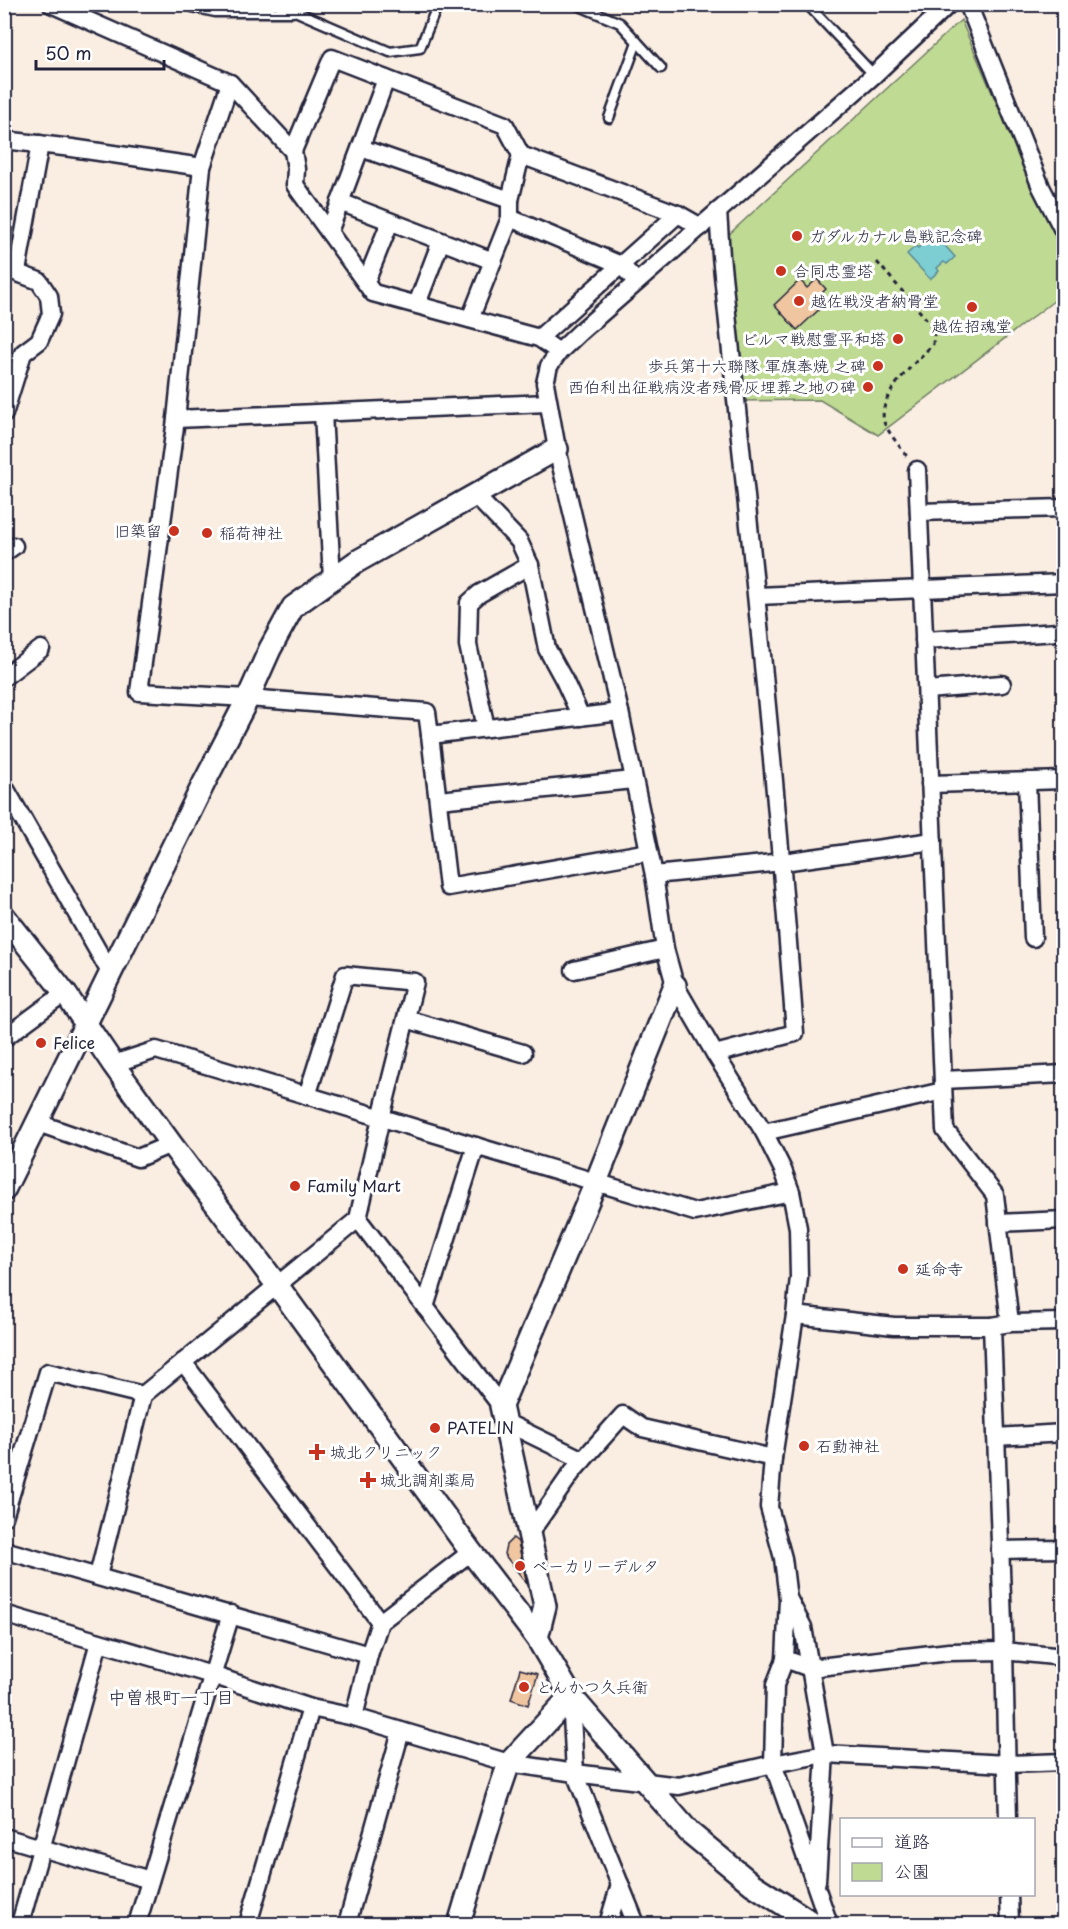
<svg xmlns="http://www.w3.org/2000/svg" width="1068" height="1929" font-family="'Playpen Sans','Klee One',sans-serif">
<rect width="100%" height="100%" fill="#faeee2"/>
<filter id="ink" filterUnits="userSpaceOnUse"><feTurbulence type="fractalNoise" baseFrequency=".0167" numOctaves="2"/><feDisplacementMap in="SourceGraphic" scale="12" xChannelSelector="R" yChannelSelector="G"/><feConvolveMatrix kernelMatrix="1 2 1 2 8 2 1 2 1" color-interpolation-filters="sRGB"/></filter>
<g filter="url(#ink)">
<polygon fill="#bfda92" stroke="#707e66" stroke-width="1.5" points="961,20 1024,168 1063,248 1063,294 878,435 820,400 741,401 725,238"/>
<polygon fill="#7dced3" stroke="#598996" stroke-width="1.5" points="932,231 955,257 947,264 944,262 937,268 939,271 930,279 907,254 916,246 918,248 926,241 924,238"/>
<g fill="#f0c6a0" stroke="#22223b" stroke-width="1.5">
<polygon points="817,279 826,289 817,298 824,305 797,330 774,305 800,280 807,288"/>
<polygon points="513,1538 518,1542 527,1584 504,1554 506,1545"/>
<polygon points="520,1669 538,1674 528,1705 511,1699"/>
</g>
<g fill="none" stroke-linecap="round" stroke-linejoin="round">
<g stroke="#22223b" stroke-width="13">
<g id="service">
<polyline points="279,4 390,52 420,48 438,4"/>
<polyline points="575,4 620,23 661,68"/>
<polyline points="807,4 874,75"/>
<polyline points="192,7 215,12 293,12"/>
<polyline points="609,118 637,42"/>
</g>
</g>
<g stroke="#22223b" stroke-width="21">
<g id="minor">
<polyline points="51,4 230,83 293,151 296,169 295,185 373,293 539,338 559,352"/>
<polyline points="968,4 1041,187 1064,232"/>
<polyline points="230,83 202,167 176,419 139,692 248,698 427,712 430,735 620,712"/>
<polyline points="4,140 72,148 202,167"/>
<polyline points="361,148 510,200"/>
<polyline points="293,151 332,58 505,125 521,155 678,214 701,227"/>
<polyline points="340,202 493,261"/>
<polyline points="510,218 621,265 637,282"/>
<polyline points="329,232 386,79"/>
<polyline points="4,268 39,281 49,296 51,314 39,341 23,353 4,414"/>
<polyline points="17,271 40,144"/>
<polyline points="366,282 390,222"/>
<polyline points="417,304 441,241"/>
<polyline points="470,319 510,218 510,200 521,155"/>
<polyline points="539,338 678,214"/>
<polyline points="323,413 332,579"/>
<polyline points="176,419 548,403"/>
<polyline points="917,470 945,1130 995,1195 1010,1323"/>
<polyline points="474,494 519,541 530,565 547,649 564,680 581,717"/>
<polyline points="919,512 1064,508"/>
<polyline points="4,553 14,546"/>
<polyline points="757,596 1064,583"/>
<polyline points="924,640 1059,632"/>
<polyline points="4,677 41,649"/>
<polyline points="927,690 1002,684"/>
<polyline points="486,728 468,645 469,603 479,594 530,565"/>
<polyline points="430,735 448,887 649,852"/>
<polyline points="1027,781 1033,938"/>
<polyline points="930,784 1064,780"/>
<polyline points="4,786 111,974"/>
<polyline points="439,800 633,780"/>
<polyline points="654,875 783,862 933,841"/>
<polyline points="574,970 665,949"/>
<polyline points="406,1019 523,1053"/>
<polyline points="4,1038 65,993"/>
<path d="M 715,1054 L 795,1033 C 776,774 748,515 721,256 L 718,211"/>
<polyline points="113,1064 156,1050 695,1212 791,1192"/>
<polyline points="943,1080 1064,1074"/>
<polyline points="38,1123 138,1158 171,1144"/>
<polyline points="764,1132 943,1091"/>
<polyline points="358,1219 501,1406"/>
<polyline points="998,1223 1064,1220"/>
<polyline points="425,1307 476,1146"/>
<polyline points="795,1315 894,1326 992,1326 1010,1323 1064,1322"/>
<polyline points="992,1326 1004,1651 1008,1820"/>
<polyline points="183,1362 380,1622"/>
<polyline points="505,1422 583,1460"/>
<polyline points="996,1437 1064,1433"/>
<polyline points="4,1517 48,1372 143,1395 358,1219 381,1118 415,982 345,975 307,1096"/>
<polyline points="529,1534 573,1471 623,1415 642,1428 773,1458"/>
<polyline points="4,1550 369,1655"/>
<polyline points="1000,1550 1064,1549"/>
<polyline points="98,1576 143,1395"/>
<polyline points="789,1600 803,1627 825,1754 817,1881"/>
<polyline points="4,1614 212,1675 311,1708 354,1717 509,1763 575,1773 679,1786 773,1764 825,1754 1006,1764 1064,1762"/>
<polyline points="785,1659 810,1668 949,1652 1004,1651 1064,1657"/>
<polyline points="571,1696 575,1773 636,1924"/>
<polyline points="354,1717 369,1655 380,1622 471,1552"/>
<polyline points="4,1837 150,1880"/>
<polyline points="1009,1894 1010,1924"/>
<polyline points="20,1924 99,1642"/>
<polyline points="137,1924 231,1614"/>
<polyline points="248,1924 311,1708"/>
<polyline points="347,1924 401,1731"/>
<polyline points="608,1924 620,1884"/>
<polyline points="829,1924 773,1764 775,1685 785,1659 788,1599 783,1558 769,1507 773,1458 795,1315 799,1277 798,1228 791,1192 783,1170 764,1132 715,1054 675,985 665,949 654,875 620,712 557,449 545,383 549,366 559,352 580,332 874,75 949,4"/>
</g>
</g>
<g stroke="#22223b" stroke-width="26">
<g id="tertiary">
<polyline points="4,916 65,993 113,1064 171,1144 277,1285 471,1552 537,1638 571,1696 689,1832 752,1884 814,1924"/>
<polyline points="4,1190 204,783 248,698 270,649 293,607 356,562 557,449"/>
<polyline points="537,1638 545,1606 501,1406 596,1182 675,985"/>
<polyline points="459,1924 497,1798 509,1763 571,1696"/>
</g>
</g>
<path stroke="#22223b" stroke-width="3" stroke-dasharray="4.5 4.5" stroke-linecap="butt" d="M 877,262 L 929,322 L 934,333 L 933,344 C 917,362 877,394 884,422 C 887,431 902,449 908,458"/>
<use href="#service" stroke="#fff" stroke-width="8"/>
<use href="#minor" stroke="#fff" stroke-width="16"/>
<use href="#tertiary" stroke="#fff" stroke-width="21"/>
</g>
</g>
<g fill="#c8321e" stroke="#fff" stroke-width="2">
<circle cx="797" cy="236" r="6"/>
<circle cx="781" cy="271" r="6"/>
<circle cx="799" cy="301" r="6"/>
<circle cx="972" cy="307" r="6"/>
<circle cx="898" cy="339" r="6"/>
<circle cx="878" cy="366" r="6"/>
<circle cx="868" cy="387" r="6"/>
<circle cx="174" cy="531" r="6"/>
<circle cx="207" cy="533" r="6"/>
<circle cx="41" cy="1043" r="6"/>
<circle cx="295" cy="1186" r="6"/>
<circle cx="903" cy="1269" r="6"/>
<circle cx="435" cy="1428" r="6"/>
<circle cx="804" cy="1446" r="6"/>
<path d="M314 1443h6v6h6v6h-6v6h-6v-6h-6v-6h6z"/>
<path d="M365 1471h6v6h6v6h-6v6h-6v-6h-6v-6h6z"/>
<circle cx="520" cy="1566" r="6"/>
<circle cx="524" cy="1687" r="6"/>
</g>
<g text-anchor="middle" stroke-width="6" stroke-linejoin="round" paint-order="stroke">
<g font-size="16" fill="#22223b" stroke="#fff" text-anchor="start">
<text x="809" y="242">ガダルカナル島戦記念碑</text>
<text x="793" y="277">合同忠霊塔</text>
<text x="811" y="307">越佐戦没者納骨堂</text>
<text x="972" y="332" text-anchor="middle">越佐招魂堂</text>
<text x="886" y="345" text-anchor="end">ビルマ戦慰霊平和塔</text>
<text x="866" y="372" text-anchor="end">歩兵第十六聯隊 軍旗奉焼 之碑</text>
<text x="856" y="393" text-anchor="end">西伯利出征戦病没者残骨灰埋葬之地の碑</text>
<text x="162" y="537" text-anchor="end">旧築留</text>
<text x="219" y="539">稲荷神社</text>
<text x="53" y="1049">Felice</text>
<text x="307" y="1192">Family Mart</text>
<text x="915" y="1275">延命寺</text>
<text x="447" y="1434">PATELIN</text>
<text x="816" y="1452">石動神社</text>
<text x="330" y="1458">城北クリニック</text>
<text x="380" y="1486">城北調剤薬局</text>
<text x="532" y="1572">ベーカリーデルタ</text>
<text x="536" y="1693">とんかつ久兵衛</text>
</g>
<g font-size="18" fill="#22223b" stroke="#fff">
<text x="171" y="1704">中曽根町一丁目</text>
</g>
</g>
<rect width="1068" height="1929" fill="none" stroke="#fff" stroke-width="24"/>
<rect x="12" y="12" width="1044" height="1905" fill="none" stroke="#22223b" stroke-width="2" filter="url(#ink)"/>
<rect x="840" y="1818" width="195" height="78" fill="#ffffff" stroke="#a7a7b1" stroke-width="1.5"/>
<rect x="852" y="1838" width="30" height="9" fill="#ffffff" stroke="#a7a7b1" stroke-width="1.5"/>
<text x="894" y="1848" font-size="18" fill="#22223b">道路</text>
<rect x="852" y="1863" width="30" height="18" fill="#bfda92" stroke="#a7a7b1" stroke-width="1.5"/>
<text x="894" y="1878" font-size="18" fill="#22223b">公園</text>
<path d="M36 60v9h128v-9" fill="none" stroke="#22223b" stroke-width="3"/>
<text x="45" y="60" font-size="18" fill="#22223b" stroke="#ffffff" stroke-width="4.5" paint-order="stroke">50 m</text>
</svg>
